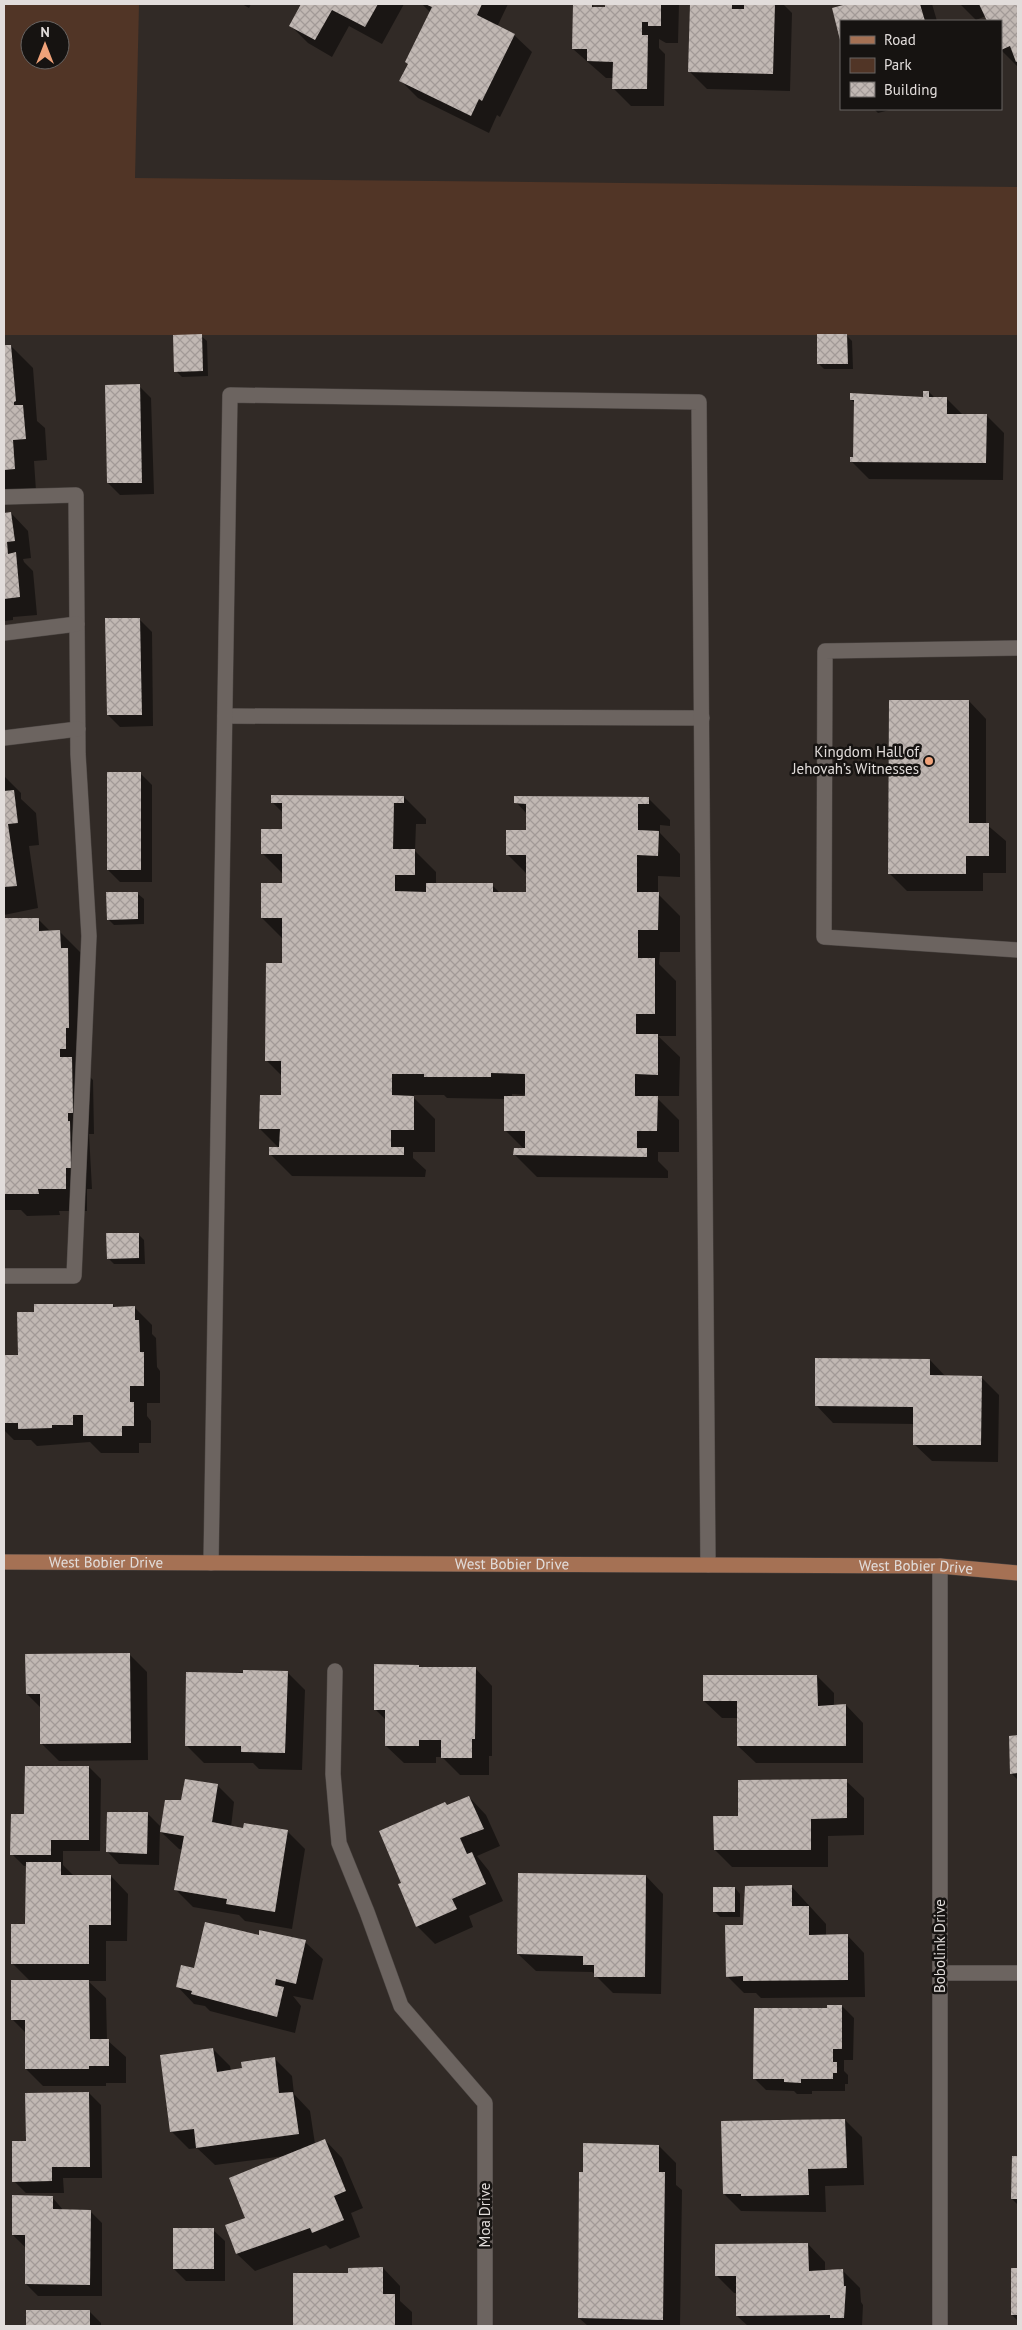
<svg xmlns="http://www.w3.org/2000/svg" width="1022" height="2330" font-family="'PT Sans',sans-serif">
<defs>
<pattern id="building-cross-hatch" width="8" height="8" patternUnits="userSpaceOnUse" patternTransform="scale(1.25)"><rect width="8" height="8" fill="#c1b8b3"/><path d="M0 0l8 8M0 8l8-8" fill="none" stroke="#a29a97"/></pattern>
</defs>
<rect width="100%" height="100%" fill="#312a26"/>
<path fill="#513526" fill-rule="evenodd" d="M 4,4 L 139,4 L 135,178 L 1018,187 L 1018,335 L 4,335 ZM 30,30 L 60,30 L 60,60 L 30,60 Z"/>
<g fill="#0007" fill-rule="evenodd">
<polygon points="242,4 251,4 249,8"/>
<polygon points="303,4 404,4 382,44 349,26 332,57 308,43 291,26"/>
<polygon points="422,4 508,4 497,27 514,35 532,52 500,117 497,115 489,133 418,98 401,81 431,13"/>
<polygon points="574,4 591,4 595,8 606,8 606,4 679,4 678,43 666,43 659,39 659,48 665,54 664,106 631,106 613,88 613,78 606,78 573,49"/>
<polygon points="691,4 783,4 792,13 790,91 707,89 689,71"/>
<polygon points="854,4 932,4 937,21 841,21 841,38 833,9"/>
<polygon points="960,4 1018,4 1018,67 1001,50 1001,21 988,21 986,16 976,20"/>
<polygon points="874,109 893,109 878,113"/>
<polygon points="846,335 852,341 853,369 824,369 818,363"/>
<polygon points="201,336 207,341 208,376 182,377 176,371"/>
<polygon points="11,346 33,368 37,421 45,428 47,460 34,461 36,491 4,494 4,347"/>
<polygon points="139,386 151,398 154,494 120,495 108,483"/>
<polygon points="929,392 935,398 946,398 963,415 986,415 1004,433 1003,480 869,479 851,461 855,459 855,403 851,400 924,398"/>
<polygon points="11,513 28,531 31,558 23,559 24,562 33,571 37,615 13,617 13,620 4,621 4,514"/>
<polygon points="140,620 152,632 153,726 120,727 108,715"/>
<polygon points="969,701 986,719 986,824 1006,841 1006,873 983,873 983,891 907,891 889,873"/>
<polygon points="140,773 152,785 152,882 120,882 108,870"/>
<polygon points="4,776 21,793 21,799 36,813 39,845 29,846 38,908 4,915"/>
<path d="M 404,797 L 426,819 L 426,824 L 416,824 L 415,851 L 436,872 L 436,884 L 492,885 L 500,893 L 527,893 L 527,874 L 507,854 L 527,831 L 527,814 L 516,802 L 648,798 L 670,820 L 670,826 L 660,825 L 660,833 L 680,854 L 680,877 L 658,876 L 658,894 L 680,916 L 680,952 L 660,952 L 659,964 L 676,981 L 676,1036 L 658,1036 L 680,1057 L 679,1096 L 655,1096 L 679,1120 L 679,1152 L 658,1152 L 658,1161 L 668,1171 L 668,1178 L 537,1177 L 515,1155 L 524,1149 L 505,1130 L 506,1099 L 447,1098 L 444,1095 L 414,1095 L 414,1098 L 435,1119 L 435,1152 L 413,1152 L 413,1158 L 426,1170 L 425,1177 L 292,1176 L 270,1154 L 279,1148 L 260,1129 L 282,1096 L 282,1076 L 266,1060 L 283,964 L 283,939 L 262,918 L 283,885 L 283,874 L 263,854 L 283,830 L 283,813 L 272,802 ZM 512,1094 L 526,1095 L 526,1098 L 512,1097 Z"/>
<polygon points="138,894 144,899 144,924 114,925 108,919"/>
<polygon points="38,919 51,932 60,932 82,954 83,1070 93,1080 94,1134 89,1134 92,1189 87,1189 87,1211 59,1211 60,1215 27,1216 21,1210 4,1210 4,929"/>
<polygon points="138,1234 144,1240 145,1264 114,1264 108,1258"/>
<polygon points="113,1305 116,1308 135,1308 152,1325 152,1334 156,1338 157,1367 160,1371 160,1403 147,1403 147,1416 151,1421 151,1443 139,1443 139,1453 101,1453 90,1442 37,1446 31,1440 14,1440 4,1430 4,1356 19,1356 35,1313"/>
<polygon points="930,1360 946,1377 981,1377 999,1395 998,1462 932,1461 914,1444 914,1424 833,1423 816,1405"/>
<polygon points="129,1654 147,1672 148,1760 59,1761 41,1743 41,1708 27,1694"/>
<polygon points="419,1666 421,1668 475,1668 492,1686 492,1756 489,1756 489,1775 460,1775 442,1757 436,1757 436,1763 404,1763 386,1746 386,1720 375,1709"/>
<polygon points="287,1672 305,1690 302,1770 259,1769 253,1763 204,1763 186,1745 187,1673"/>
<polygon points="817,1676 834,1693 834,1706 846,1705 863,1723 863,1763 756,1763 738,1746 738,1718 722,1718 704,1701"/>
<polygon points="1010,1737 1018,1737 1018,1780 1011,1773"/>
<polygon points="89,1767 101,1779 100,1851 63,1851 63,1865 74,1876 111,1876 128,1894 127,1941 106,1941 106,1981 88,1981 106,1998 107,2040 126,2057 126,2083 106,2083 106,2086 43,2086 26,2069 26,2033 13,2020 30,1981 12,1963 26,1925 27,1866 24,1866 12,1854 25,1815"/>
<polygon points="846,1781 864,1798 864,1835 828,1836 828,1867 732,1867 715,1850 740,1817"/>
<polygon points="217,1785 234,1802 231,1827 287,1831 305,1849 292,1929 245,1921 239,1915 193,1907 176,1890 182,1850 179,1849 161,1832 182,1801"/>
<polygon points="469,1797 486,1815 500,1846 477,1856 489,1871 503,1901 469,1916 473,1927 435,1944 417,1926 399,1885 403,1883 448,1806"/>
<polygon points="148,1814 160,1826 159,1865 119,1864 108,1852"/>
<polygon points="646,1876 663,1894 661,1994 613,1993 592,1972 536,1971 518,1954"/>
<polygon points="792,1887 826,1924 826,1936 847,1935 864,1953 865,1997 761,1998 756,1993 744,1993 727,1976 744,1926"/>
<polygon points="735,1888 740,1894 740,1917 720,1917 714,1911"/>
<polygon points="260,1936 305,1942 323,1959 313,2000 293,1996 301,2006 295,2033 210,2011 205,2006 194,2004 177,1986 195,1969"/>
<polygon points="842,2006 854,2018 853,2060 844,2060 844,2071 848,2075 848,2084 845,2084 845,2091 812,2091 812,2094 797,2094 794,2091 766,2090 754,2078"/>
<polygon points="213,2049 230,2066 231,2071 243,2070 274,2058 292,2076 294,2094 310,2111 315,2144 325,2140 342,2158 363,2208 351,2213 360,2237 330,2249 326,2245 255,2271 237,2254 227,2226 246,2218 285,2156 215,2165 197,2148 189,2149 171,2131"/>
<polygon points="89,2093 101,2105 102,2178 63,2178 64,2193 26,2193 14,2181 27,2142"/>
<polygon points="845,2120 862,2137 864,2185 825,2186 826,2212 741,2211 724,2194"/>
<polygon points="659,2146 676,2163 676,2185 682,2190 680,2326 588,2326 579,2318"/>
<polygon points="1013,2157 1018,2157 1018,2205 1012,2199"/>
<polygon points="52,2197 64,2211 90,2211 102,2223 102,2296 38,2296 26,2284 25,2247 13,2235"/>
<polygon points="213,2230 225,2241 225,2281 186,2281 174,2269"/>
<polygon points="808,2244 825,2262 825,2271 843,2271 860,2288 861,2302 863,2305 862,2326 748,2326 737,2316 737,2293 734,2293 717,2276"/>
<polygon points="383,2268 400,2286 400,2301 412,2312 412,2326 294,2326 294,2275 349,2274"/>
<polygon points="1012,2269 1018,2270 1018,2321 1012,2315"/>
<polygon points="27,2311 89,2311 101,2323 101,2326 27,2326"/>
</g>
<g fill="url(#building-cross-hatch)">
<polygon points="301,4 378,4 365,27 332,10 315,40 289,26"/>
<polygon points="425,4 482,4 477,15 515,34 482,101 479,99 471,116 399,81 408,64 405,62 432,7"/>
<polygon points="573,4 592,4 592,7 605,7 605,4 661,4 661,26 648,26 648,22 642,22 642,35 648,35 647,89 612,89 613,62 587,61 587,49 572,49"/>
<polygon points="690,4 732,4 732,9 744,9 744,4 775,4 773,74 688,72"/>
<polygon points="847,4 920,4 925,21 841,21 840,40 832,8"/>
<polygon points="979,4 1018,4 1018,61 1016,62 1010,46 1001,50 1001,21 987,21"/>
<polygon points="202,334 203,371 174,372 173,335"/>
<polygon points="817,334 847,334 848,364 817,364"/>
<polygon points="4,345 11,345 16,401 14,402 14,405 23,405 26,439 13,440 15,469 4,470"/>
<polygon points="140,384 142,483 107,483 105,385"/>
<polygon points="923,391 929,391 929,397 947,397 947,414 987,414 986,463 850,462 850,457 853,457 854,400 850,400 850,393 923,397"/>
<polygon points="11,512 15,541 7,542 8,554 16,552 20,597 4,599 4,513"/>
<polygon points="105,618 140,618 142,715 107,715"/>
<polygon points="889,700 969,700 969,823 989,823 989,856 966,856 966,874 888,874"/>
<rect x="107" y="772" width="34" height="98"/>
<polygon points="14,790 18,823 8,824 17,886 4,887 4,791"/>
<polygon points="271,795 404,796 404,803 394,803 393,849 415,849 415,875 395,875 395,891 426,892 426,883 493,883 493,892 526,892 526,855 506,855 506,830 526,830 526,804 514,803 514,796 649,797 649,804 638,804 638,830 659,831 658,856 637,855 637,892 659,892 658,930 638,930 638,958 655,958 655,1014 636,1014 636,1034 658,1034 658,1075 635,1074 635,1096 658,1096 657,1131 637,1131 637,1148 647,1148 647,1157 513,1155 514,1148 525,1148 525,1131 504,1131 504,1096 525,1096 525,1074 491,1073 491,1077 424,1077 424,1074 392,1074 392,1095 414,1096 414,1130 391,1130 391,1147 404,1147 404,1155 269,1155 269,1147 279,1147 280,1129 259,1129 260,1095 281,1095 281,1061 265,1061 266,963 282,963 282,918 261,918 261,883 282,883 282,854 261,854 261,829 282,829 282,803 271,803"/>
<polygon points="106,892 138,892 138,919 107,920"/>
<polygon points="4,918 39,918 39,931 60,930 61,948 68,948 69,1028 66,1028 66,1049 60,1049 60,1057 72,1057 73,1113 68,1113 68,1121 70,1121 71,1168 66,1168 66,1189 38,1189 39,1194 4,1194"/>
<polygon points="106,1233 139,1233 139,1258 107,1259"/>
<polygon points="34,1304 113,1304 113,1307 135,1306 135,1320 139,1320 140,1352 144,1352 144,1386 130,1386 130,1402 134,1402 134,1426 122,1426 122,1436 83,1436 83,1415 73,1415 73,1425 52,1425 52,1428 18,1429 18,1423 4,1423 4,1355 18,1355 17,1312 34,1312"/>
<polygon points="815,1358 930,1359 930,1375 982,1376 981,1445 913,1445 913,1407 815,1406"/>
<polygon points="130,1653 131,1743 40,1744 40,1694 26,1694 25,1654"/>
<polygon points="374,1664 419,1665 419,1667 476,1667 475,1739 472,1739 472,1758 441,1758 441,1740 419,1740 419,1746 385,1746 385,1710 374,1710"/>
<polygon points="243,1670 288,1671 285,1753 241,1752 241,1746 185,1746 186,1672 243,1673"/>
<polygon points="703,1675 817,1675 818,1706 846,1704 846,1746 737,1746 737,1701 703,1701"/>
<polygon points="1018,1735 1018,1773 1010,1774 1009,1736"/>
<polygon points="25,1766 89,1766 89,1840 51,1840 51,1855 10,1855 11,1814 24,1814"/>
<polygon points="185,1779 218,1784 212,1822 243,1828 244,1823 288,1830 275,1912 226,1904 227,1899 174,1890 184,1836 160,1832 165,1800 181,1800"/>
<polygon points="847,1779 847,1818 811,1819 811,1850 714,1850 713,1816 738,1816 738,1780"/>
<polygon points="469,1796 484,1829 460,1838 467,1854 472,1852 486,1884 452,1899 457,1909 416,1927 398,1884 401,1883 379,1831 445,1802 447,1805"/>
<polygon points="107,1812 148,1812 147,1854 106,1852"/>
<polygon points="26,1862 61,1862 61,1875 111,1875 111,1925 89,1925 89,1964 11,1964 11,1924 25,1924"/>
<polygon points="518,1873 646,1875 645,1977 594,1977 594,1965 583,1965 583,1956 517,1954"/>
<polygon points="792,1885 792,1906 809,1906 809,1935 848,1934 848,1980 743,1981 743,1976 726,1977 725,1925 743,1925 745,1886"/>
<rect x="713" y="1887" width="22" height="25"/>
<polygon points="205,1922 259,1935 259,1930 306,1940 296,1984 276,1979 275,1985 284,1987 277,2017 191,1994 192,1991 176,1987 181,1965 194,1968"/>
<polygon points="11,1980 89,1980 90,2039 109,2039 109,2066 89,2066 89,2069 25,2069 25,2020 11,2020"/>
<polygon points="827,2005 842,2005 842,2049 833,2049 833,2062 837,2062 837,2073 833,2073 833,2079 801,2079 801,2083 784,2082 784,2079 753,2079 754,2008 827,2008"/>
<polygon points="213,2048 217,2072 242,2068 241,2062 275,2057 279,2093 293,2092 299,2134 196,2148 194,2129 170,2132 160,2055"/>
<polygon points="89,2092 90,2167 52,2167 52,2181 12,2182 12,2141 26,2141 25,2093"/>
<polygon points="845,2119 847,2168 808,2169 809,2195 741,2196 741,2194 723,2194 721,2121"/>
<polygon points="325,2139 346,2191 334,2196 344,2220 312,2233 310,2228 236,2254 225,2225 245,2218 229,2178"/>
<polygon points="583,2143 659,2145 659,2172 665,2172 663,2320 578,2318 579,2172 583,2172"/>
<polygon points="1012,2156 1018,2156 1018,2199 1011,2199"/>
<polygon points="12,2195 53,2196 53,2209 91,2210 90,2285 25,2284 25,2235 12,2235"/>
<rect x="173" y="2228" width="41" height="41"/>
<polygon points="808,2243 809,2271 843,2269 844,2286 846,2286 844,2318 830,2318 830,2315 736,2316 736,2276 715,2276 715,2244"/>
<polygon points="383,2267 383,2294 395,2294 395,2326 293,2326 293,2273 348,2273 348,2268"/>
<rect x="1011" y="2268" width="7" height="47"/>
<rect x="26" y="2310" width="64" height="16"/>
</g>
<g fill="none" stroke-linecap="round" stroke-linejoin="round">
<g stroke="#4d4744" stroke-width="16">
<g id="service">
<polyline points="1018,648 825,651 824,937 1018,950"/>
<polyline points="225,716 702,718"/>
<polyline points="211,1563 230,395 699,402 708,1565"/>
</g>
</g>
<g stroke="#4d4744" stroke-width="16">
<g id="minor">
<polyline points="4,497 76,495 78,754 89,936 74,1276 4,1276"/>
<polyline points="4,633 77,624"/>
<polyline points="4,738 78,729"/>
<polyline points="335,1671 333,1774 339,1843 367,1912 401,2006 485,2103 485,2326"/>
<polyline points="940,1973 1018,1973"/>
</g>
</g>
<g stroke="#4d4744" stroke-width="16">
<polyline id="tertiary" points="940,1566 940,2326"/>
</g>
<g stroke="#4d4744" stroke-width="16">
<g id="primary">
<path id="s1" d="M 4,1562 L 940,1566 L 1018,1573"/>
</g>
</g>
<use href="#service" stroke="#6c6460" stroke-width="15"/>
<use href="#minor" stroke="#6c6460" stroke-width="15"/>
<use href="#tertiary" stroke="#6c6460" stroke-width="15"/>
<use href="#primary" stroke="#a57154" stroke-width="15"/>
</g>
<circle fill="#f0a279" stroke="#161311" stroke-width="2" cx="929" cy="761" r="5"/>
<g text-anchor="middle" stroke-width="5" stroke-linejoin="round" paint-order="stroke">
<g font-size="15" fill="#e2dddb" stroke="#161311" text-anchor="end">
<text x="919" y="757">Kingdom Hall of<tspan x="919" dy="17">Jehovah’s Witnesses</tspan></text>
</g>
<g font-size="15" fill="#e2dddb" stroke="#161311">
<text dy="5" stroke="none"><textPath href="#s1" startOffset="102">West Bobier Drive</textPath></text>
<text dy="5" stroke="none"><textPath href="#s1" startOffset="508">West Bobier Drive</textPath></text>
<text dy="5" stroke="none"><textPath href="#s1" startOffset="912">West Bobier Drive</textPath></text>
<text transform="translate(940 1946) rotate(-90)" y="5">Bobolink Drive</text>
<text transform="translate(485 2215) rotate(-90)" y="5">Moa Drive</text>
</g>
</g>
<rect width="1022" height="2330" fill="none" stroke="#e2dddb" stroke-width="10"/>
<rect x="840" y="20" width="162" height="90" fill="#161311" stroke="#686462"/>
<rect x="850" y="36" width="25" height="8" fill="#a57154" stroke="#686462"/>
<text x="884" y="45" font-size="15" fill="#e2dddb">Road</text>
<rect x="850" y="58" width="25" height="15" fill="#513526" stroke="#686462"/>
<text x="884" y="70" font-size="15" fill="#e2dddb">Park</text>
<rect x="850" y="82" width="25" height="15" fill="url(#building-cross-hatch)" stroke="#686462"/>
<text x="884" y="95" font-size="15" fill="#e2dddb">Building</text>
<g transform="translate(45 45)"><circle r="24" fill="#161311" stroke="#686462"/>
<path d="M0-4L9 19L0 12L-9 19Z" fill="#f0a279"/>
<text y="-8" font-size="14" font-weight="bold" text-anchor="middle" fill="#e2dddb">N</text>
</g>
</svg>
